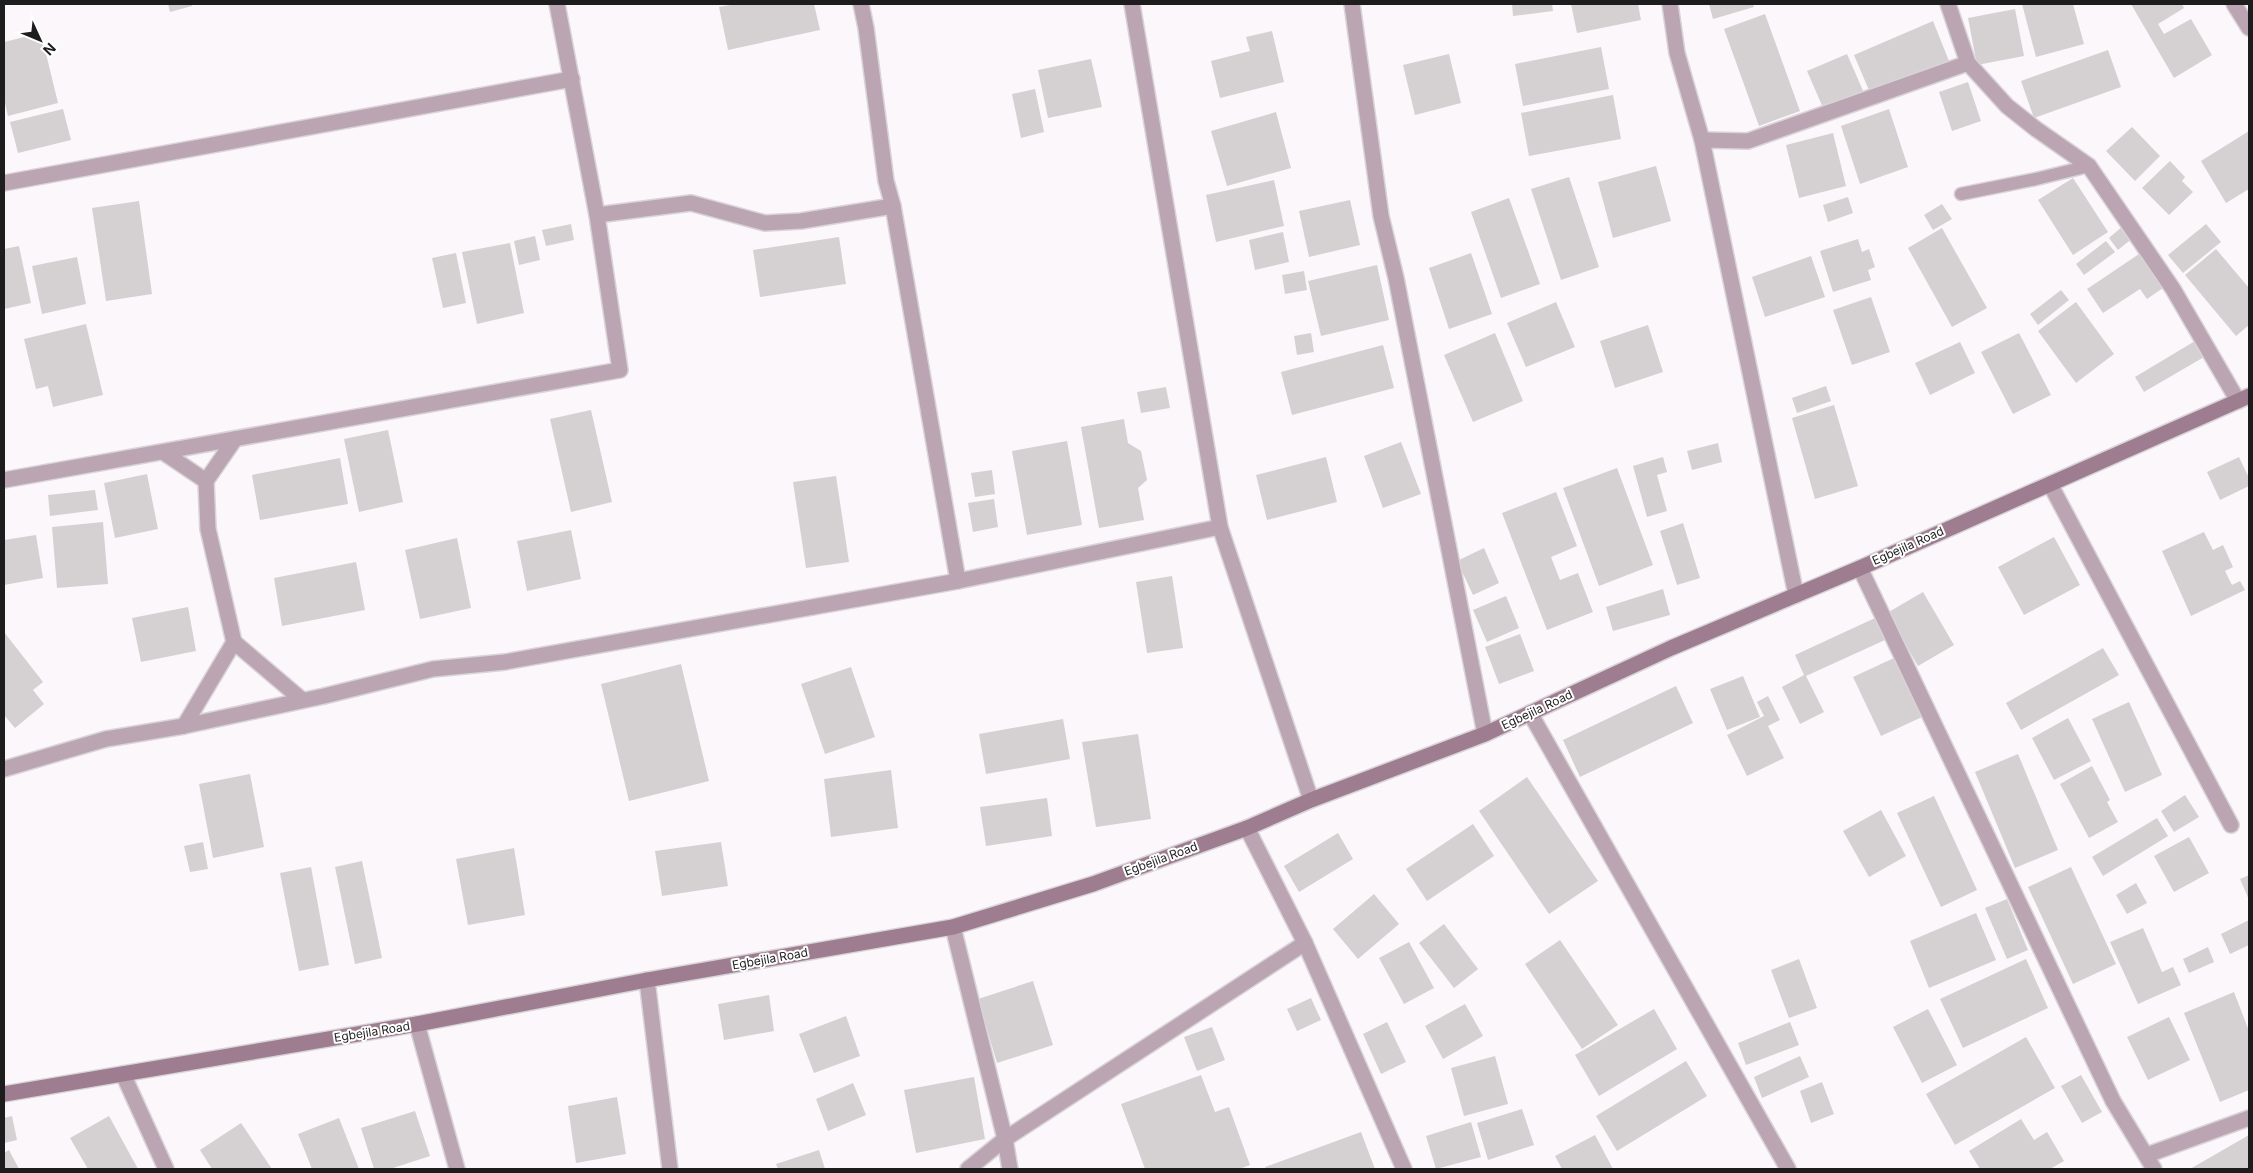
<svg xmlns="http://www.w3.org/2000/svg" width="2253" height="1173" font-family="Inter,sans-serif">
<rect width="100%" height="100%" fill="#fcf7fa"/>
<g fill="#d5d1d3">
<polygon points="168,4 192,4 192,6 170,12"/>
<polygon points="736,4 814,4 820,30 728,50 719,7"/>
<polygon points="1512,4 1552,4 1553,11 1513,16"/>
<polygon points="1571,4 1638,4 1641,20 1577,33"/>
<polygon points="1709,4 1753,4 1754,7 1713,19"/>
<polygon points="2022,4 2073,4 2084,44 2036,57"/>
<polygon points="2131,4 2182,4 2184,8 2158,24 2164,34 2191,19 2212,55 2174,78"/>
<polygon points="2015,9 2024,56 1977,65 1968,18"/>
<polygon points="1765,14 1800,111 1759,126 1724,29"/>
<polygon points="1933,21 1949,61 1871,95 1854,55"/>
<polygon points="1272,31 1284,82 1220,98 1211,61 1250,51 1246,37"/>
<polygon points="41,33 58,103 8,116 4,99 4,42"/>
<polygon points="1601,47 1609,89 1523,106 1515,64"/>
<polygon points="2108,50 2121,87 2034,118 2021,81"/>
<polygon points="1449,54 1461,103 1415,115 1403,65"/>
<polygon points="1847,54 1864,93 1824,110 1807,71"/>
<polygon points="1091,59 1102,107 1048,118 1038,70"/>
<polygon points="1968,82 1981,121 1952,131 1939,92"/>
<polygon points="1035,89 1044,132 1021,138 1012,94"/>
<polygon points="1613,95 1621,139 1529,156 1521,113"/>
<polygon points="63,109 71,140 18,153 10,122"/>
<polygon points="1889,109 1908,167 1860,184 1841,126"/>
<polygon points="1276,112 1291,168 1227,186 1211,131"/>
<polygon points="2132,127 2160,156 2135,181 2106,151"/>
<polygon points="2249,131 2249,189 2226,203 2201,161"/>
<polygon points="1833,133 1846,186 1799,198 1786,145"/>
<polygon points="2170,161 2185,177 2182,181 2193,192 2169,215 2142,188"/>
<polygon points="1656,166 1671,221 1613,238 1598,182"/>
<polygon points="1569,177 1599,267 1561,280 1531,189"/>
<polygon points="2073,178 2108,232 2073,255 2038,200"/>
<polygon points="1274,180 1284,226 1216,242 1206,195"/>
<polygon points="1848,197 1853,213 1828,222 1823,205"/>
<polygon points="1509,198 1540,284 1501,298 1471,212"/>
<polygon points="1350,200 1360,245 1309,257 1299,211"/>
<polygon points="139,201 152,294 106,301 92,208"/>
<polygon points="1942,204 1952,219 1933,230 1924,215"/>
<polygon points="571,224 574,240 546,246 542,230"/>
<polygon points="2206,224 2221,242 2183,273 2168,255"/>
<polygon points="2124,225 2134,237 2118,250 2109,238"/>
<polygon points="1942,228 1987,308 1952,327 1908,248"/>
<polygon points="1283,232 1289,262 1255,270 1249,240"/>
<polygon points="535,236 540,260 519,265 514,241"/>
<polygon points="839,237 846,284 760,297 753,250"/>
<polygon points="1858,239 1862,252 1869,249 1875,267 1868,270 1871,280 1833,292 1820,251"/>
<polygon points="2106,241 2115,252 2084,275 2076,264"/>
<polygon points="510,243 524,313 477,324 462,252"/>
<polygon points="19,246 31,303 4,309 4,249"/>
<polygon points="2216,249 2249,288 2249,325 2236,336 2185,275"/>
<polygon points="2145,250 2147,264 2163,288 2147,299 2140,289 2103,313 2087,289"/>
<polygon points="456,253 466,303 443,308 432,258"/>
<polygon points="1471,253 1492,314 1449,329 1429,268"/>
<polygon points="1811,256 1825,297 1765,317 1752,277"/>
<polygon points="77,257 86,304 42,314 32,266"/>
<polygon points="1377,265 1389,320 1321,336 1308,281"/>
<polygon points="1304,271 1307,290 1285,294 1282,275"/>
<polygon points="2061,290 2069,300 2038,325 2030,314"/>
<polygon points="1871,297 1890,352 1852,365 1833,310"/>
<polygon points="1556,302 1575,347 1526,367 1507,323"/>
<polygon points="2076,302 2114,354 2076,383 2038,331"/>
<polygon points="86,324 103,395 53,407 48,386 36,389 24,339"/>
<polygon points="1648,325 1663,372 1615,388 1600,341"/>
<polygon points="1311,333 1314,352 1297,355 1294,336"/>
<polygon points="1495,333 1523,401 1473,422 1444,355"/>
<polygon points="2019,333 2051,395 2013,414 1981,352"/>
<polygon points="2195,341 2204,357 2144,392 2135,377"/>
<polygon points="1960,342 1975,373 1930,395 1915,363"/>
<polygon points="1383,345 1394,388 1292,415 1281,372"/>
<polygon points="1826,386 1831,401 1797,413 1792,398"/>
<polygon points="1166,387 1170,408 1141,413 1137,392"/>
<polygon points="1834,405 1858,486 1815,499 1792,418"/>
<polygon points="591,410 612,502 571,512 550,419"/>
<polygon points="1124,419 1128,443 1141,451 1147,480 1138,488 1144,520 1099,528 1081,427"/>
<polygon points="388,430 403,502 359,512 344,439"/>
<polygon points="1067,441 1082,525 1027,535 1012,451"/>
<polygon points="1401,442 1421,494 1383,508 1364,456"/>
<polygon points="1718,443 1722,462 1692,470 1687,451"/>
<polygon points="1326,457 1337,502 1267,520 1256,475"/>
<polygon points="1663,457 1667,472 1657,475 1667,511 1647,517 1633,466"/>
<polygon points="2239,457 2249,478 2249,486 2220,500 2207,472"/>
<polygon points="340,458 348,504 260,520 252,475"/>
<polygon points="1617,468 1653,565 1599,586 1563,488"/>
<polygon points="992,470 995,494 975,497 971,473"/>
<polygon points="147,474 158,529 115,538 104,483"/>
<polygon points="836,476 849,562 806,568 793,482"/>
<polygon points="95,490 98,510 50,516 48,495"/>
<polygon points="1556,492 1577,546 1551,557 1560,580 1578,573 1593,612 1547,630 1502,513"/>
<polygon points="994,499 998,527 973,532 968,503"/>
<polygon points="103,522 108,584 57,588 52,527"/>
<polygon points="1683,523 1700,578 1677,585 1660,531"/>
<polygon points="571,530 581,579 527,591 517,541"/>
<polygon points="2204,532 2213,550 2223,545 2233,567 2225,571 2232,585 2240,581 2245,590 2191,616 2162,551"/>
<polygon points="36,535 43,578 4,585 4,540"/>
<polygon points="2054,537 2080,585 2024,615 1998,567"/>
<polygon points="457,538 471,608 420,619 405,550"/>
<polygon points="1484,548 1499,583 1473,595 1457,561"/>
<polygon points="356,562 365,610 282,626 274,578"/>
<polygon points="1172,576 1183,648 1147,653 1136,582"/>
<polygon points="1663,589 1670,615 1613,631 1606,607"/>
<polygon points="1923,592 1954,645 1918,666 1887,613"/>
<polygon points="1506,596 1519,628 1487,642 1473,610"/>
<polygon points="188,607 196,651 141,662 132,618"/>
<polygon points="1875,618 1885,640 1806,676 1824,712 1800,724 1782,687 1804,675 1795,655"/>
<polygon points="4,632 43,682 33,690 44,704 15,728 4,715"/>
<polygon points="1520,634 1534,671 1499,684 1485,647"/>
<polygon points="2103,648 2119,675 2021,730 2006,703"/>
<polygon points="1894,658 1922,717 1881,736 1853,677"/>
<polygon points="681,664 709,781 629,801 601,684"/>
<polygon points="851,667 875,737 825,754 801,684"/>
<polygon points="1743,676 1760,717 1727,730 1710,689"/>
<polygon points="1676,686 1693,723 1580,777 1563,740"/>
<polygon points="1768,696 1780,720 1768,726 1784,758 1747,776 1727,735 1764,716 1757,702"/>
<polygon points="2129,702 2162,775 2125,792 2092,719"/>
<polygon points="2068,718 2091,761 2054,780 2032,738"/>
<polygon points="1063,719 1070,759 986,774 979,734"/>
<polygon points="1138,734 1151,819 1096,827 1082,742"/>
<polygon points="2018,754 2058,850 2015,868 1975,772"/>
<polygon points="2092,766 2110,800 2107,802 2118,822 2089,838 2060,784"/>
<polygon points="891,770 898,828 831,837 824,779"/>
<polygon points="250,774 264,847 213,858 199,784"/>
<polygon points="1527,777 1598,881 1549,914 1479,811"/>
<polygon points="2185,795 2199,817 2174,832 2161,811"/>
<polygon points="1934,796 1977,890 1941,907 1897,813"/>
<polygon points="1047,798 1052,836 986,846 980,807"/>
<polygon points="1881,810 1906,856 1869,877 1843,831"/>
<polygon points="2157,818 2168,836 2103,876 2092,857"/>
<polygon points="1473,824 1494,856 1427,901 1406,869"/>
<polygon points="1338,833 1353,859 1299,892 1284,866"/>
<polygon points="2189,837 2209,873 2174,892 2154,856"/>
<polygon points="203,842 208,869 190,872 184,846"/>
<polygon points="721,842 728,886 662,896 655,851"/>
<polygon points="514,848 525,915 468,925 456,859"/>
<polygon points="362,861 382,958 355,964 335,867"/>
<polygon points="311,867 329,965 299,971 280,873"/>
<polygon points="2071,867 2116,964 2073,984 2028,887"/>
<polygon points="2249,875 2249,900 2240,879"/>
<polygon points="2136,883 2147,903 2127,914 2116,895"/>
<polygon points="1374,894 1399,924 1358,959 1333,929"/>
<polygon points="2007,899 2028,950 2007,959 1985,908"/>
<polygon points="1976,913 1996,960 1929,988 1910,941"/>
<polygon points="2249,920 2249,945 2230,954 2221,934"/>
<polygon points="1444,924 1478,969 1454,988 1419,943"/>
<polygon points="2143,928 2162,972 2173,967 2181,985 2138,1004 2110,942"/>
<polygon points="1560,940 1618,1025 1582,1049 1525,964"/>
<polygon points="1409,942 1434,988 1404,1004 1379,958"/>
<polygon points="2208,947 2214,962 2189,973 2183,959"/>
<polygon points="1799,959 1817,1008 1789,1018 1771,970"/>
<polygon points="2026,959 2048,1008 1963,1048 1940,999"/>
<polygon points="1033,981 1053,1045 997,1063 978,999"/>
<polygon points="2234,992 2249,1031 2249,1090 2220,1102 2184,1013"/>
<polygon points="769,995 774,1031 724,1040 718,1004"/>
<polygon points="1311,998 1321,1020 1297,1031 1287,1009"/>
<polygon points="1465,1004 1483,1036 1443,1059 1425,1026"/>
<polygon points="1654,1009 1677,1049 1599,1096 1575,1055"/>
<polygon points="1928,1009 1957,1065 1922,1083 1893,1027"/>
<polygon points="846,1016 860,1056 814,1073 799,1034"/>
<polygon points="2169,1017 2190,1060 2148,1080 2127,1037"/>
<polygon points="1387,1022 1406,1062 1381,1074 1363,1034"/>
<polygon points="1790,1022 1799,1045 1746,1065 1738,1043"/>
<polygon points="1212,1027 1225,1060 1197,1071 1184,1037"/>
<polygon points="2026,1037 2055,1088 1955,1145 1926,1094"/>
<polygon points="1495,1056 1508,1104 1464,1116 1451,1068"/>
<polygon points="1800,1056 1809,1077 1762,1098 1754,1077"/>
<polygon points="1686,1061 1707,1096 1617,1151 1596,1116"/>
<polygon points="1201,1075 1215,1112 1229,1107 1250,1165 1239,1169 1145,1169 1121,1104"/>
<polygon points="2081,1075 2102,1112 2082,1123 2061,1086"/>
<polygon points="974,1077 985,1139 916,1153 904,1090"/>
<polygon points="1822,1082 1834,1114 1811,1123 1800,1091"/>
<polygon points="853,1083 866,1115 828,1131 816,1099"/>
<polygon points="617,1097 626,1154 576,1163 568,1106"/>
<polygon points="1522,1109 1534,1145 1488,1160 1477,1123"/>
<polygon points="415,1111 430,1156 390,1169 374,1169 361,1128"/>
<polygon points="12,1116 17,1140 4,1143 4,1118"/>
<polygon points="109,1116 138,1169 88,1169 70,1138"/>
<polygon points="339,1118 359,1169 312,1169 298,1134"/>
<polygon points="2021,1119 2034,1140 2047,1132 2064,1161 2050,1169 1980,1169 1969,1151"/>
<polygon points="1471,1122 1481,1157 1436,1169 1426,1136"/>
<polygon points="241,1123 272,1169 212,1169 200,1150"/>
<polygon points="1361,1132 1375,1169 1266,1169 1265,1167"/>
<polygon points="1595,1135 1613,1169 1562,1169 1555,1156"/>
<polygon points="2249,1135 2249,1169 2190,1169"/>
<polygon points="9,1150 19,1169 4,1169 4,1153"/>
<polygon points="819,1150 825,1169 778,1169 776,1164"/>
</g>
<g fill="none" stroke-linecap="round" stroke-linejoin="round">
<g stroke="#d8d4d7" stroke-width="15">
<polyline id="lane" points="1961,194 2036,179 2089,166"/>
</g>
<g stroke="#d8d4d7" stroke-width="18">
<g id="street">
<polyline points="861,4 866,28 886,181 893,206"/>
<polyline points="1132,4 1220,527 1311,800"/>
<polyline points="1352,4 1381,216 1396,278 1485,734"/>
<polyline points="1670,4 1677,53 1702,140 1796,595"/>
<polyline points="1948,4 1968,63 2007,106 2036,129 2089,166 2173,289 2238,401"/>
<polyline points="2234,4 2249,28"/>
<polyline points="1702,140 1748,141 1968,63"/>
<polyline points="4,183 572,79"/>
<polyline points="597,215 691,203 765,223 801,221 893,206 958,581"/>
<polyline points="235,439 206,481 208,529 234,642 301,699"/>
<polyline points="163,452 206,481"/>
<polyline points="4,480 620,370 597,215 557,4"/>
<polyline points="2050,484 2231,825"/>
<polyline points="1860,568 2113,1101 2154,1169"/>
<polyline points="1530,713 1788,1169"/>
<polyline points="184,726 234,642"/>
<polyline points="4,769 106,739 184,726 324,696 433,669 505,662 958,581 1220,527"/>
<polyline points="1247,828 1305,943 1404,1169"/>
<polyline points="953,927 1005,1139 1010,1169"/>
<polyline points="647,980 670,1169"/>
<polyline points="417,1024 457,1169"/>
<polyline points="123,1074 166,1169"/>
<polyline points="2147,1155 2249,1118"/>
<polyline points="968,1169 1005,1139 1305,943"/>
</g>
</g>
<g stroke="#d8d4d7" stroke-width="18">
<polyline id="secondary" points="4,1094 417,1024 647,980 953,927 1093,884 1247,828 1311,800 1485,734 1671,648 1860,568 2249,396"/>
</g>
<use href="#lane" stroke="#bca5b2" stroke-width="12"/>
<use href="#street" stroke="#bca5b2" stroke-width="15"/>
<use href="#secondary" stroke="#9d7d8f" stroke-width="15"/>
</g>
<g text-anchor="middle" stroke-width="4" stroke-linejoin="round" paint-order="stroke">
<g font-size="12" fill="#1e1d1e" stroke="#fff">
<text transform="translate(1908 546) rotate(-24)" y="4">Egbejila Road</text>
<text transform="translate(1537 710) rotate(-25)" y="4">Egbejila Road</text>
<text transform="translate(1161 859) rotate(-20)" y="4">Egbejila Road</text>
<text transform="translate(770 959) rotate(-10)" y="4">Egbejila Road</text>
<text transform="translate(372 1032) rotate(-9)" y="4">Egbejila Road</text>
</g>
</g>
<rect width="2253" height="1173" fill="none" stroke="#1e1d1e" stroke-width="10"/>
<g transform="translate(40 40) rotate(134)" stroke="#ffffff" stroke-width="4" paint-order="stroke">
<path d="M0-4L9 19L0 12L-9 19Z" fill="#1e1d1e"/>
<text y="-8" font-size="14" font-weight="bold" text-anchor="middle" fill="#1e1d1e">N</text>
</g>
</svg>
